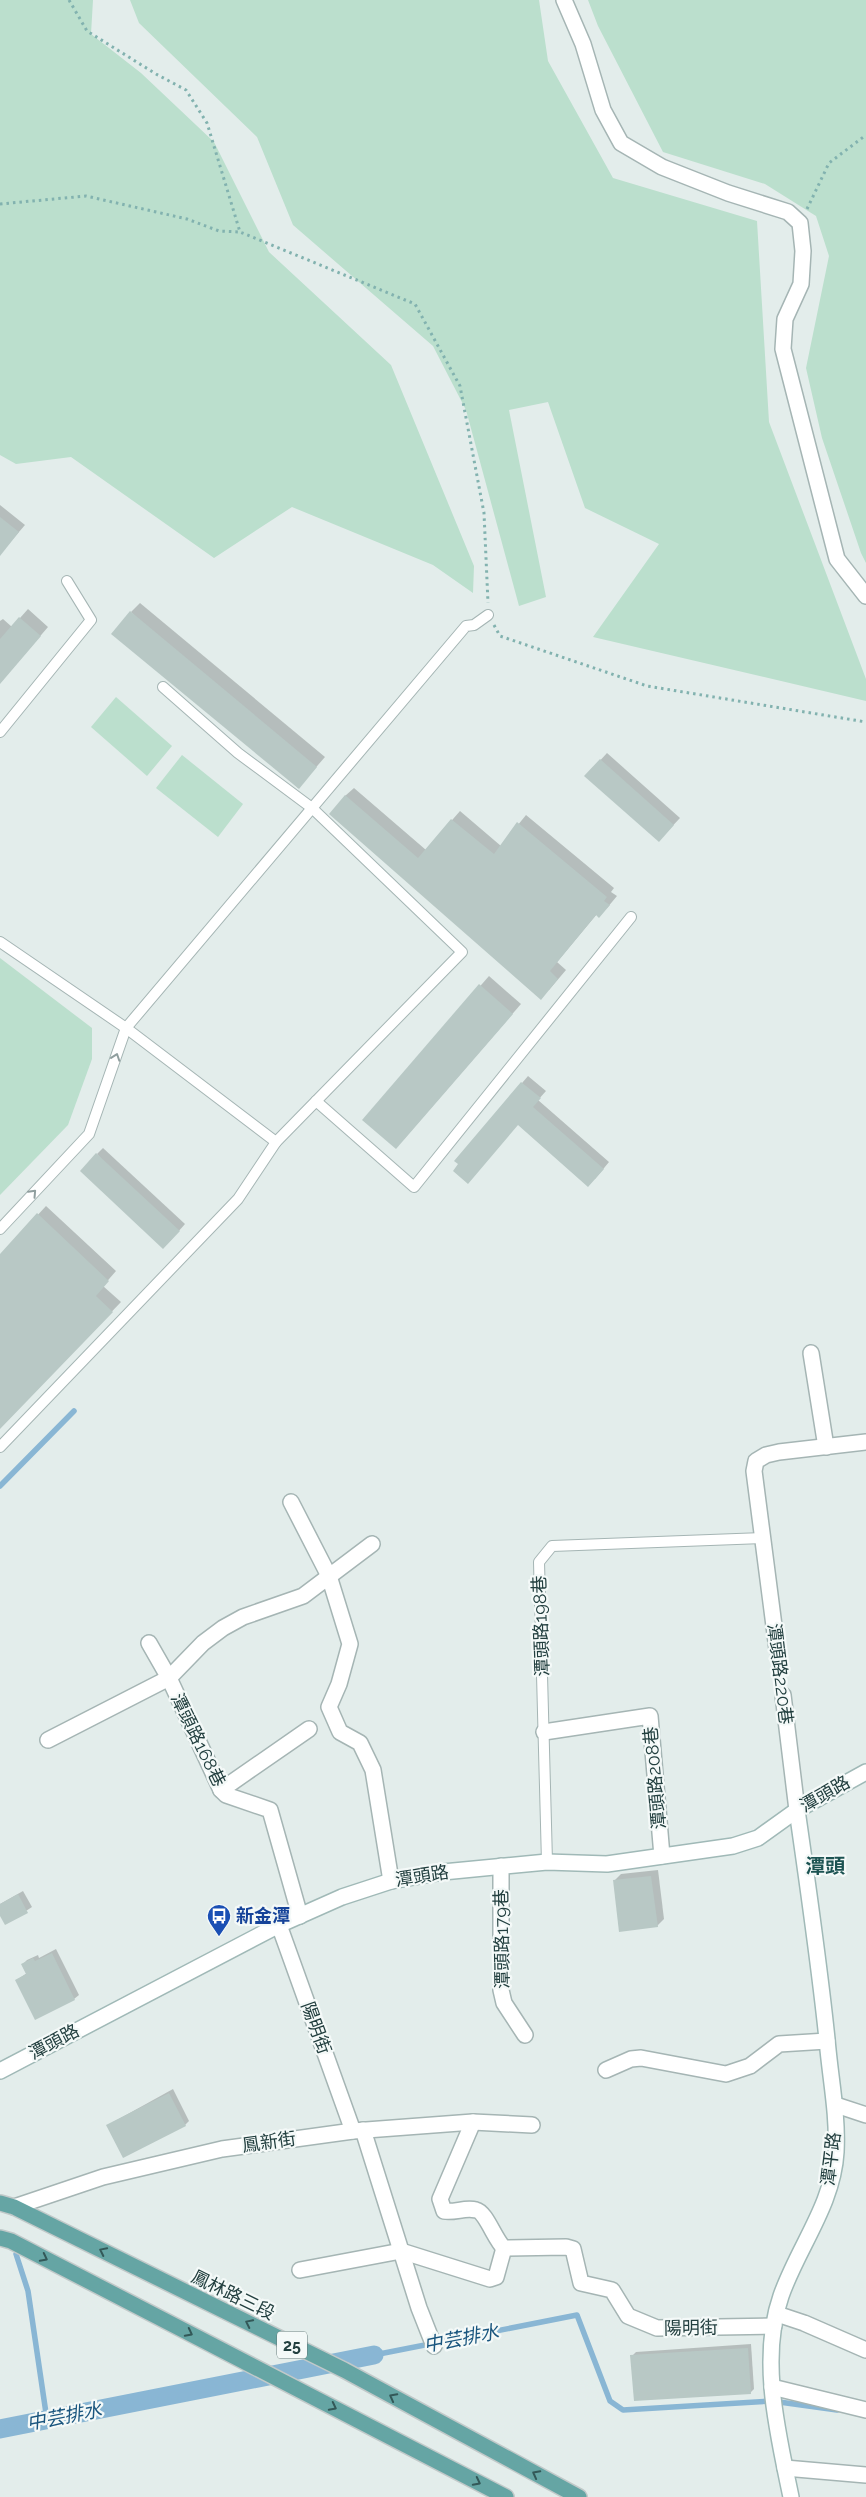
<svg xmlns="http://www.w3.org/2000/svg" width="866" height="2497" font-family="Raleway,'Noto Sans TC',sans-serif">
<rect width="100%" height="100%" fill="#e3edeb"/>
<g fill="#bbdfcd">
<polygon points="0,0 93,0 91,34 141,73 214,142 269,252 391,365 474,566 473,593 433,565 292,507 214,558 71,457 16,464 0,455"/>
<polygon points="130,0 539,0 548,61 613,178 757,221 769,422 866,679 866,701 593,637 659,544 585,508 548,402 509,410 546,597 519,606 466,410 433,346 293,225 257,137 139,23"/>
<polygon points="588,0 866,0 866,563 861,553 822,438 806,368 829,256 816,216 765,184 663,152 598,26"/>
<polygon points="116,697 172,746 147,776 91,727"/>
<polygon points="182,755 243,804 218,837 156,788"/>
<polygon points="0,958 92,1028 92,1059 68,1125 0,1195"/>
</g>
<g fill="#0003">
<polygon points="0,505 25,525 0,554"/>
<polygon points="140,603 325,757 298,788 131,612"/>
<polygon points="28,609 48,627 0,683 0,621 3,619 12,627"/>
<polygon points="607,753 680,818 665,834 586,776"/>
<polygon points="354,788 426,850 460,811 501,846 526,815 614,888 611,892 617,896 607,908 597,914 557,962 566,970 549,990 345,796"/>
<polygon points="489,976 521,1004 404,1139 364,1119"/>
<polygon points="528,1076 546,1091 538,1100 609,1162 595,1179 518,1124 460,1164 456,1161"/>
<polygon points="103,1148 185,1224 170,1241 97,1154"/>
<polygon points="46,1206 116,1271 103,1286 121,1302 0,1428 0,1256"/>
<polygon points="658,1870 664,1919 657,1926 614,1881 621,1874"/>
<polygon points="23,1891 32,1907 6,1924 0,1913 0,1904"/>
<polygon points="56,1949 79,1995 74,1999 17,1980 27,1973 23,1964 27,1960 38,1955 39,1958"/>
<polygon points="173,2089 189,2121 185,2125 108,2125"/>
<polygon points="751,2344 754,2389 750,2393 632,2356 636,2352"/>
</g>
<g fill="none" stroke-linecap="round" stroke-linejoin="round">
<g stroke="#89b6d4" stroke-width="5.5">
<polyline points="0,1486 74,1411"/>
<polyline points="16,2254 28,2291 47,2420"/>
<polyline points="374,2355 577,2315 610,2401 623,2410 772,2401 837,2410"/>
</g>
<polyline stroke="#89b6d4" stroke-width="19" points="0,2429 374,2355"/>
</g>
<g fill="#b8c8c5">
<polygon points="0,517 19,532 0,556"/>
<polygon points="130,611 317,767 299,789 111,634"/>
<polygon points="19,617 41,636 0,684 0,639"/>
<polygon points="600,759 674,825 659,842 584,776"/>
<polygon points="345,795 418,858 451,819 494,854 517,822 607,897 604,901 610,905 599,918 596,915 550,971 558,979 541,1000 329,814"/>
<polygon points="479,984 513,1014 396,1149 362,1120"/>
<polygon points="521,1082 541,1098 533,1107 604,1169 588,1187 518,1125 468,1184 453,1171 458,1164 454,1161"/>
<polygon points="96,1153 180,1231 163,1249 80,1171"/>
<polygon points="37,1213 109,1281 96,1296 113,1312 0,1429 0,1254"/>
<polygon points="651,1876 658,1927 619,1932 613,1880"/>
<polygon points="18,1894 28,1913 5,1925 0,1916 0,1904"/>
<polygon points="52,1953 75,2000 35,2020 15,1980 26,1974 21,1964 33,1958 35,1961"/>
<polygon points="169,2093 186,2126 123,2158 106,2125"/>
<polygon points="748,2348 751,2394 634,2401 630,2355"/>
</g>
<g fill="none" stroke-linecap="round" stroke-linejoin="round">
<g stroke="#a5b5b4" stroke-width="12">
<g id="lane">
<polyline points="0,732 91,620 67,581"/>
<polyline points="0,942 126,1028 276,1142 462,952 312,808 238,753 163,687"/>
<polyline points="316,1101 414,1187 631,917"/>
<polyline points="0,1229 89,1134 126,1028 466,626 474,625 488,615"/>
<polyline points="0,1447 238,1199 276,1142"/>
<polyline points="547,1862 539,1562 552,1546 763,1538"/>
</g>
</g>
<g stroke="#a5b5b4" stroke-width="18">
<g id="street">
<polyline points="564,0 583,44 603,110 621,143 662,167 728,193 788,212 800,223 803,251 801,284 785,319 783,349 837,559 866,596"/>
<polyline points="811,1353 826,1447"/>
<polyline points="291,1502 329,1576 350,1644 339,1684 329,1707 340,1732 360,1743 373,1770 391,1881"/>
<polyline points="149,1643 169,1678 221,1790 226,1795 270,1810 300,1916"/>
<polyline points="777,1649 754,1471 756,1461 766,1455 779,1452 866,1442"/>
<polyline points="783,1695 797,1810"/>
<polyline points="544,1732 650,1716 662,1856"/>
<polyline points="48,1740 169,1678 203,1643 223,1628 243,1617 303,1596 372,1544"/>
<polyline points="221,1790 309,1729"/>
<polyline points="501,1866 501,1990 504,2003 525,2035"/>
<polyline points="279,1925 353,2131"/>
<polyline points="606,2070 631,2059 641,2058 726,2074 750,2066 779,2044 827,2041"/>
<polyline points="836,2105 866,2115"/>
<path d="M 473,2122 L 440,2199 L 444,2211 C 455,2213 465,2207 476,2210 C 486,2212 495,2240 504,2248 L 566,2247 L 573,2249 L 581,2283 L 612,2290 L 628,2316 L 657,2328 L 774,2326"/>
<polyline points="363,2130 419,2308 434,2346"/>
<polyline points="14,2207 103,2177 222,2149 353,2131 473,2122 532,2125"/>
<polyline points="300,2270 401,2251 490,2279 496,2277 504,2248"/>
<polyline points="777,2314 804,2323 866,2350"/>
<polyline points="772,2387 866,2410"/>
<polyline points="785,2468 866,2475"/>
</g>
</g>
<g stroke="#a0b9b7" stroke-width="18">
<g id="secondary">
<polyline points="0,2071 279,1925 342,1897 391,1881 443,1872 547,1862 607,1864 733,1846 758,1838 797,1810 866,1772"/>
<path d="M 791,2497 C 778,2434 759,2359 781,2296 C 798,2247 833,2205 836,2152 C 838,2113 830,2077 827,2039 C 819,1962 808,1886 797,1810"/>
</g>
</g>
<g stroke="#c1c9c9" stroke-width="18">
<g id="primary">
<polyline points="0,2203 14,2207 344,2370 579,2497"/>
<polyline points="0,2238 11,2241 506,2497"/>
</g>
</g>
<g stroke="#82b2af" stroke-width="3" stroke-dasharray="2.5 4" stroke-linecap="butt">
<polyline points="69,0 87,31 156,74 186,90 207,123 240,232 415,304 460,386 484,513 488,603"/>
<polyline points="0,204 86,196 187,219 219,231 240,232"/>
<polyline points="807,209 829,163 866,135"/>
<polyline points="494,625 500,636 647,686 866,722"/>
<polyline points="779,1664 781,1681"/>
</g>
<use href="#lane" stroke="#fff" stroke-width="10"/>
<use href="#street" stroke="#fff" stroke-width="15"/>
<use href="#secondary" stroke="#fff" stroke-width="15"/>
<use href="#primary" stroke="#65a5a4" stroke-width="15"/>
</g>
<defs><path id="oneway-chevron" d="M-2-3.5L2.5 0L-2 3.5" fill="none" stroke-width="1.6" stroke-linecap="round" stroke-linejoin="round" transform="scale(1.25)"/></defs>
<g stroke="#909f9f">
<use href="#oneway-chevron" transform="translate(116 1057) rotate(-71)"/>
<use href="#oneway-chevron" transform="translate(33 1193) rotate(-47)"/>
</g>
<g stroke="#335858">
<use href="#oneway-chevron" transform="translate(103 2251) rotate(-154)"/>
<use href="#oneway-chevron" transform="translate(44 2258) rotate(27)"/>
<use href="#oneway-chevron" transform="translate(249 2323) rotate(-154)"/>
<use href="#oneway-chevron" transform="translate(189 2333) rotate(27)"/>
<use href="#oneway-chevron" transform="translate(393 2397) rotate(-152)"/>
<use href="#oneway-chevron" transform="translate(333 2407) rotate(27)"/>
<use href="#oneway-chevron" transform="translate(536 2474) rotate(-152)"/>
<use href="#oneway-chevron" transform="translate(477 2482) rotate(27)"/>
</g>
<defs>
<g id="bus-pin" transform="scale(1.25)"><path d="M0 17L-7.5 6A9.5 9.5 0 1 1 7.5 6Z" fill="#1a4fb4" stroke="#f4f9f8"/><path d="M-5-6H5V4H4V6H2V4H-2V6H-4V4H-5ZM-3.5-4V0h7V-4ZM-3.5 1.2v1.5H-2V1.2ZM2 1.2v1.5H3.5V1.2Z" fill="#fff"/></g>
</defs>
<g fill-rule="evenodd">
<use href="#bus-pin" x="219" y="1916"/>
</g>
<g text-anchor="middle" stroke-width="4.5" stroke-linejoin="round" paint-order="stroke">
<rect fill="#f4f9f8" stroke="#617776" stroke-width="1" x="277" y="2331.5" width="30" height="27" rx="4"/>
<g font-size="16" font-weight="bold" fill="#223f3f">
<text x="292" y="2351">25</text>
</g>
<g font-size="18" fill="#223f3f" stroke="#f4f9f8">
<text transform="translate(541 1626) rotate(-92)" y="6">潭頭路198巷</text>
<text transform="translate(780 1674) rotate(83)" y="6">潭頭路220巷</text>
<text transform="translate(198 1740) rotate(64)" y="6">潭頭路168巷</text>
<text transform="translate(655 1778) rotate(-95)" y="6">潭頭路208巷</text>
<text transform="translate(825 1794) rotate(-30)" y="6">潭頭路</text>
<text transform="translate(422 1876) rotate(-9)" y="6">潭頭路</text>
<text transform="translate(502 1939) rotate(-91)" y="6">潭頭路179巷</text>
<text transform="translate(316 2028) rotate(70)" y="6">陽明街</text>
<text transform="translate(54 2042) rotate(-28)" y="6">潭頭路</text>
<text transform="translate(269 2142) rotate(-8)" y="6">鳳新街</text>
<text transform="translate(831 2159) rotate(-83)" y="6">潭平路</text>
<text transform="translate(233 2295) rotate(26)" y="6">鳳林路三段</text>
<text transform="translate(691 2328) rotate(-1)" y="6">陽明街</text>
</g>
<g font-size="18" font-weight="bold" fill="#164399" stroke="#f4f9f8" text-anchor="start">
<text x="236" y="1922">新金潭</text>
</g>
<g font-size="19" font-style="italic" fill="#19557e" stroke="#f4f9f8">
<text transform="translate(461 2338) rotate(-11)" y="7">中芸排水</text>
<text transform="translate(64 2416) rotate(-11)" y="7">中芸排水</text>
</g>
<g font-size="20" font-weight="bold" fill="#1c5352" stroke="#f4f9f8">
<text x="825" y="1873">潭頭</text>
</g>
</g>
</svg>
